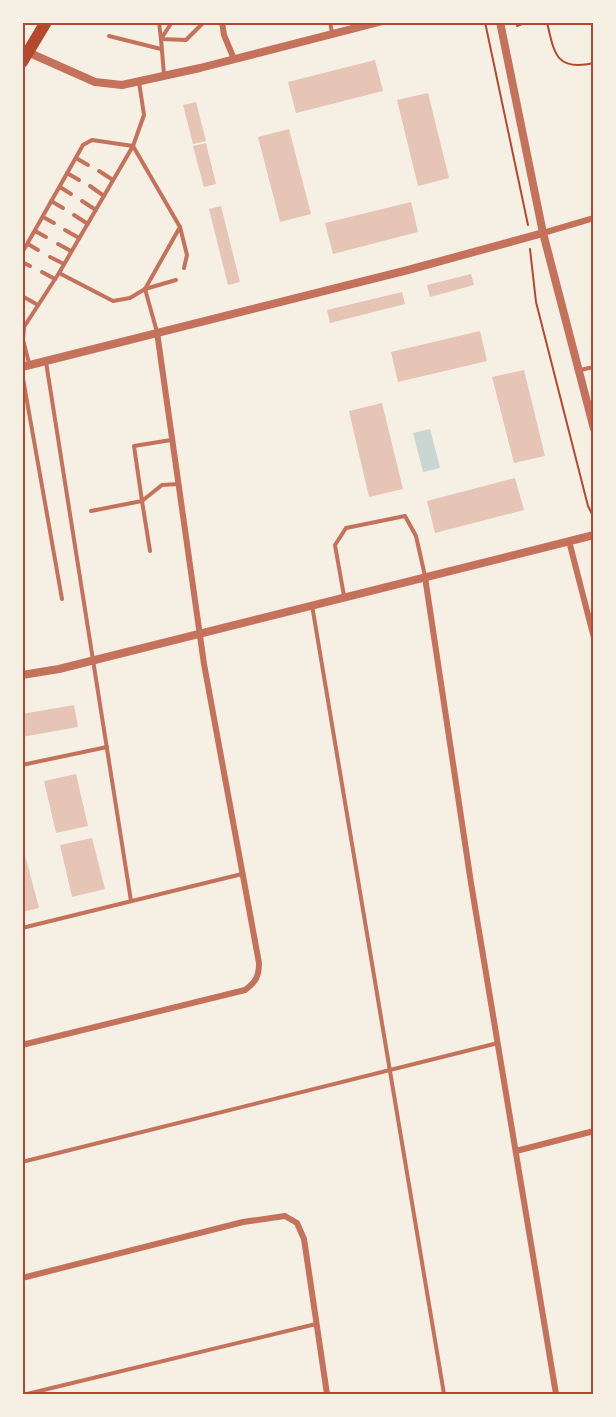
<svg xmlns="http://www.w3.org/2000/svg" width="616" height="1417" font-family="'IBM Plex Sans',sans-serif">
<rect width="100%" height="100%" fill="#f6efe4"/>
<polygon fill="#c9d6d2" points="430,429 440,468 423,472 413,433"/>
<g fill="#e6c5b7">
<polygon points="375,60 383,91 296,113 288,82"/>
<polygon points="428,93 449,178 418,186 397,100"/>
<polygon points="196,102 206,141 193,144 183,105"/>
<polygon points="289,129 311,214 280,222 258,137"/>
<polygon points="206,143 216,184 204,187 193,146"/>
<polygon points="411,202 418,232 333,254 325,223"/>
<polygon points="221,206 240,282 228,285 209,209"/>
<polygon points="471,274 474,285 430,297 427,285"/>
<polygon points="402,292 405,304 330,323 327,310"/>
<polygon points="480,331 487,361 398,382 391,352"/>
<polygon points="524,370 545,456 514,463 492,377"/>
<polygon points="382,403 403,489 369,497 349,411"/>
<polygon points="515,478 524,510 435,533 427,501"/>
<polygon points="74,705 78,727 22,737 22,714"/>
<polygon points="76,774 88,826 56,833 44,781"/>
<polygon points="92,838 105,889 72,897 60,845"/>
<polygon points="22,844 39,908 23,912 22,908"/>
</g>
<g fill="none" stroke-linecap="round" stroke-linejoin="round">
<g stroke="#b5482f" stroke-width="2">
<polyline points="485,22 528,225"/>
<path d="M 547,22 C 554,53 556,72 594,63"/>
<polyline points="517,26 527,22"/>
<polyline points="530,249 536,302 588,506 594,518"/>
</g>
<g stroke="#c5725c" stroke-width="4">
<polyline points="159,22 161,39 186,40 204,22"/>
<polyline points="330,22 332,33"/>
<polyline points="109,36 161,49"/>
<polyline points="164,75 161,39 172,22"/>
<polyline points="76,158 88,165"/>
<polyline points="99,171 113,180"/>
<polyline points="67,173 79,180"/>
<polyline points="90,186 104,196"/>
<polyline points="60,187 71,194"/>
<polyline points="51,201 63,208"/>
<polyline points="82,201 96,210"/>
<polyline points="74,215 88,224"/>
<polyline points="43,217 54,223"/>
<polyline points="180,227 187,255 184,268"/>
<polyline points="65,230 79,238"/>
<polyline points="35,231 46,237"/>
<polyline points="28,244 38,250"/>
<polyline points="58,244 71,251"/>
<polyline points="22,253 83,145 92,140 133,146 144,115 139,82"/>
<polyline points="50,257 64,264"/>
<polyline points="22,262 30,266"/>
<polyline points="42,272 55,279"/>
<polyline points="59,273 133,146 180,227 145,289"/>
<polyline points="145,289 176,280"/>
<polyline points="22,296 38,305"/>
<polyline points="46,362 131,901"/>
<polyline points="29,363 23,340 24,327 59,273 113,301 130,298 145,289 157,332"/>
<polyline points="580,370 594,367"/>
<polyline points="22,373 62,599"/>
<polyline points="171,440 134,446 142,501 162,485 178,484"/>
<polyline points="91,511 142,501 150,551"/>
<polyline points="344,596 335,545 346,528 405,516 416,536 425,576"/>
<polyline points="312,605 444,1394"/>
<polyline points="22,765 107,747"/>
<polyline points="22,928 242,874"/>
<polyline points="22,1162 498,1043"/>
<polyline points="27,1394 316,1324"/>
</g>
<g stroke="#c5725c" stroke-width="6">
<polyline points="222,22 224,35 234,59"/>
<polyline points="543,233 594,218"/>
<polyline points="569,541 594,638"/>
<polyline points="425,577 471,883 556,1394"/>
<path d="M 22,1045 L 245,990 C 256,982 259,976 259,963 L 204,664 L 157,332"/>
<polyline points="516,1151 594,1131"/>
<polyline points="22,1278 243,1222 285,1216 297,1223 304,1239 327,1394"/>
</g>
<g stroke="#c5725c" stroke-width="8">
<polyline points="500,22 543,233 594,429"/>
<polyline points="23,50 95,82 122,85 200,68 379,22"/>
<polyline points="22,367 408,270 543,233"/>
<polyline points="22,675 59,669 594,535"/>
</g>
<polyline stroke="#b5482f" stroke-width="12" points="22,62 46,22"/>
</g>
<rect width="616" height="1417" fill="none" stroke="#f6efe4" stroke-width="48"/>
<rect x="24" y="24" width="568" height="1369" fill="none" stroke="#b5482f" stroke-width="2"/>
</svg>
